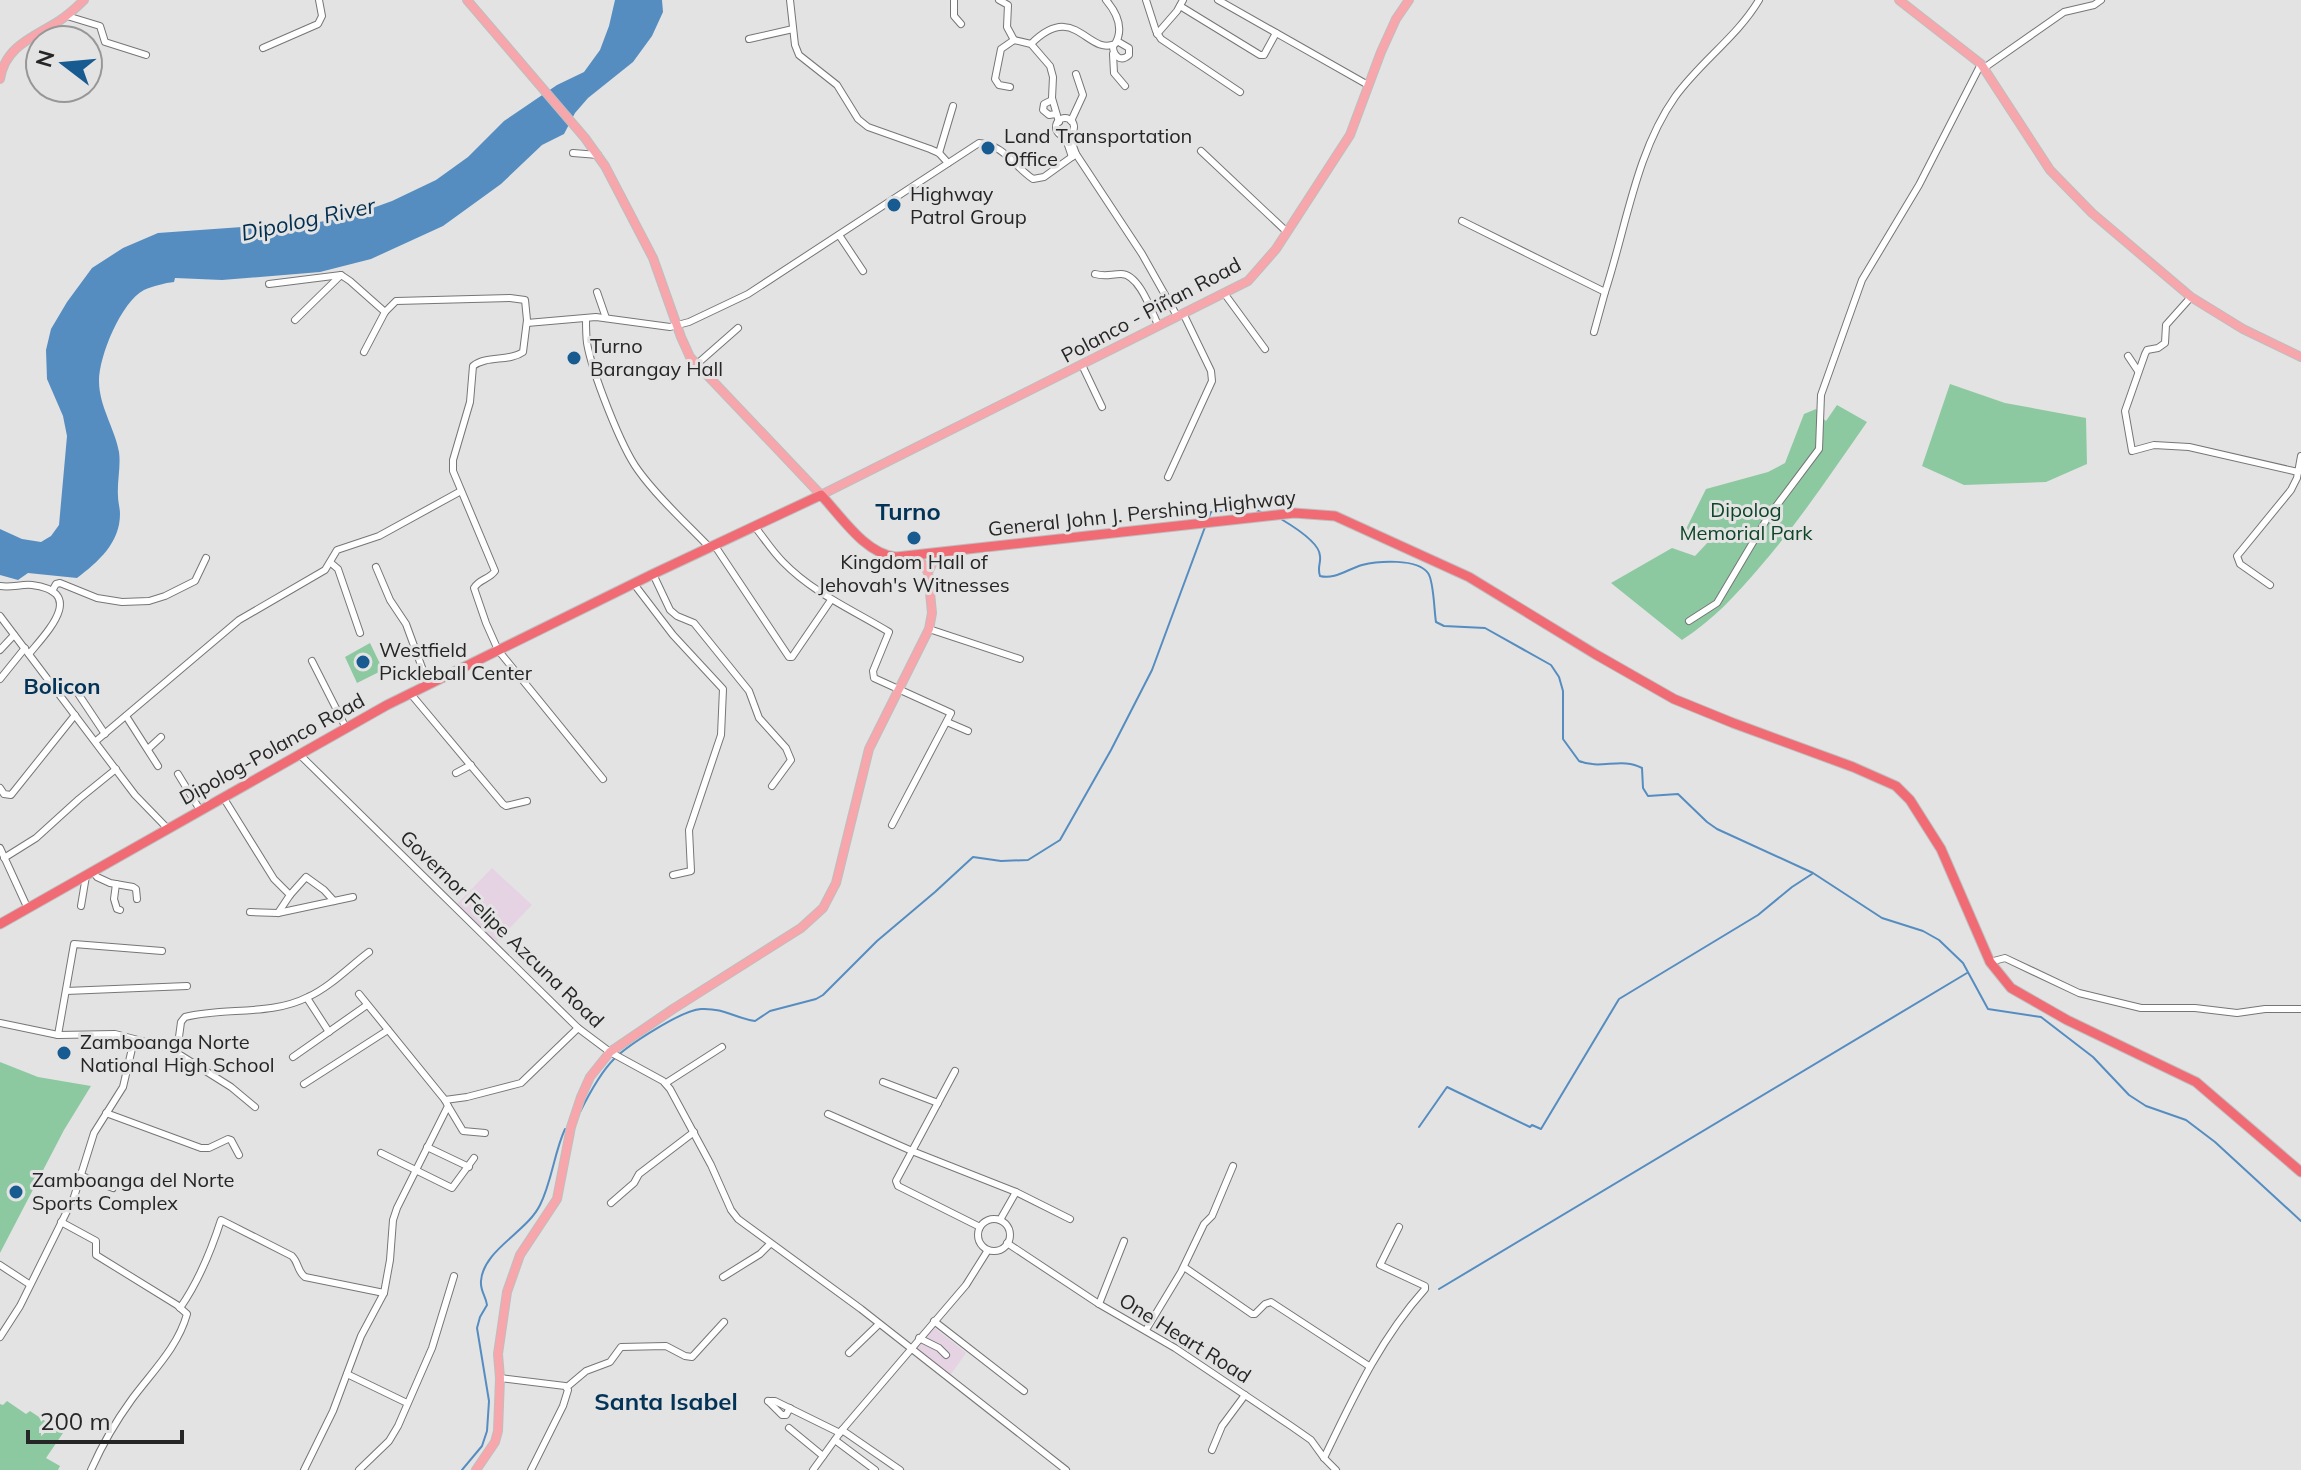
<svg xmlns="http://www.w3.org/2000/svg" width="2301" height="1470" font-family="Mulish,sans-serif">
<rect width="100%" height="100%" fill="#e3e3e4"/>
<g fill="#e5d3e3">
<polygon points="492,868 532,905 495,943 456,905"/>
<polygon points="932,1326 966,1353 948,1378 916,1352 918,1349 914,1346"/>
</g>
<g fill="#8dc9a0">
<polygon points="1950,384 2005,403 2086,418 2087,464 2046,482 1964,485 1922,466"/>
<path d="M 1837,405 L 1867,422 C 1832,472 1799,522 1759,568 C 1736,595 1713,620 1682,640 L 1611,583 L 1672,548 L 1695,556 L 1710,540 L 1686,529 L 1706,489 L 1768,472 L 1785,463 L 1804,414 L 1816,409 L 1820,416 L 1826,421 Z"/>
<polygon points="370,643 383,670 357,683 345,657"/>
<polygon points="0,1062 38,1077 91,1086 64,1130 0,1253"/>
<polygon points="7,1401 26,1414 30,1411 63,1433 46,1458 60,1466 58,1470 0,1470 0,1404 3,1405"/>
</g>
<path fill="#558dc0" d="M 615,0 L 662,0 L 663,12 L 652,36 L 633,62 L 588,98 L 575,113 L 564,134 L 542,145 L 501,184 L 443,226 L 371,259 L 320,272 L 222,280 L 175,278 L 174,282 C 165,283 153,286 144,290 C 121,302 99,356 99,381 C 99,406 115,429 119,452 C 121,466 117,482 118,496 C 118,502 120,508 120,514 C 120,543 98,562 77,578 L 28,573 L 18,580 L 0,575 L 0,529 L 22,539 L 41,542 L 51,536 L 59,525 L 67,436 L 63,416 L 47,379 L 46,350 L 51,329 L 67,302 L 92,268 L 123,248 L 158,233 L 256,226 L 290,227 L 348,217 L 392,201 L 436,180 L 468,157 L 504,121 L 557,85 L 584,72 L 600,50 L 609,26 Z"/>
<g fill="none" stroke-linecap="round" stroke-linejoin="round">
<g stroke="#558dc0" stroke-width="2">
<polyline points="1209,517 1211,512 1251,508 1261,512"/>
<path d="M 1281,519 C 1291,525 1320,542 1320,556 C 1321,564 1317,567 1320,576 C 1334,580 1348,569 1362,565 C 1378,561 1417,558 1428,573 C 1434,581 1434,611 1436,622 L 1444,626 L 1485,628 L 1551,665 L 1559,677 L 1563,691 L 1563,739 L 1579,761 C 1600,770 1622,757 1642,768 L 1643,788 L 1648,796 L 1678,794 L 1707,822 L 1717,829 L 1813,873 L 1882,918 L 1923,931 L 1939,940 L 1963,963 L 1988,1009 L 2041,1017 L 2093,1057 L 2129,1095 L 2146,1106 L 2186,1120 L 2215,1142 L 2301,1221"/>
<path d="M 580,1112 C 589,1094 600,1073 614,1059 C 628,1045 682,1010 701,1009 C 725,1008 734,1018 755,1021 L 770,1011 L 816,999 L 823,995 L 877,941 L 935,892 L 973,857 L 1001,861 L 1028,860 L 1060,840 L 1111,750 L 1152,670 L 1205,527"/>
<polyline points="1419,1127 1447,1087 1530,1127 1532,1125 1541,1129 1619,999 1758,915 1792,887 1812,874"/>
<polyline points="1439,1289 1967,973"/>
<path d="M 462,1470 L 482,1446 L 487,1431 L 489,1401 L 477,1328 L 480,1317 L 487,1305 C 486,1296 480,1291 481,1281 C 483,1250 527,1232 540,1205 C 552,1181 554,1153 565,1129"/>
</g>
<g stroke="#757677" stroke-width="8">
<g id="minor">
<polyline points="790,0 795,45 799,55 837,85 858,119 868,127 930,149 939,153 948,163"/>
<polyline points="954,0 954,16 961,24"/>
<polyline points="999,0 1008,5 1007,27 1014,40 1031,44 1050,66 1053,77 1052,98 1059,122"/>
<polyline points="1146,0 1156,31 1161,39 1240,92"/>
<polyline points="1218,0 1368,85"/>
<polyline points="1180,6 1260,55 1264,55 1276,33"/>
<polyline points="67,16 100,26 105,42 146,55"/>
<polyline points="1157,34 1177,11 1183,0"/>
<polyline points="749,39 793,29"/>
<path d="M 1031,44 C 1075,0 1087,56 1115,44 C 1124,29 1117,13 1106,0"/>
<path d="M 1113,46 C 1113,55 1120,63 1129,55 L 1129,48 L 1117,41"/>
<polyline points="263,48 318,24 322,16 319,0"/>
<polyline points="1113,54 1114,73 1125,86"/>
<polyline points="1984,68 2064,12 2094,5 2101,0"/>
<polyline points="1010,87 999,85 995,79 1001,49 1014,40"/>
<polyline points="1052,100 1044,104 1043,110 1049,115 1056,114"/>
<circle cx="1065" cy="127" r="9"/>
<polyline points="1071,121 1083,95 1076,74"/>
<polyline points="1069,135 1076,154 1142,254 1177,316"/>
<polyline points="1065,136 1072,157"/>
<polyline points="1201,151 1287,232"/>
<polyline points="573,153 598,155"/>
<polyline points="939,153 953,106"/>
<path d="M 1462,221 L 1605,292 C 1626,228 1636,152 1675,97 C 1700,62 1737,37 1759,0"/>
<polyline points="839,235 863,271"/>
<path d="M 1095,274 C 1106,277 1111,274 1121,274 C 1139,274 1151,310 1158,325"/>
<polyline points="269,284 341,275"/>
<polyline points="597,292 606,318"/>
<polyline points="1224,293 1265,349"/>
<polyline points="2191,297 2166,325 2165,343 2158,348 2147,350 2145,354 2125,411 2132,451 2154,445 2189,447 2298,472"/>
<path d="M 586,318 C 586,326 586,335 587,343 C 592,372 621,447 638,470 C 658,498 686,523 710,548"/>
<polyline points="295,320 341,275 350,281 385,312"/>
<path d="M 527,323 L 596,317 L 670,327 L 689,322 L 748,294 L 979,143 C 1003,144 1015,167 1033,179 L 1044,177 L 1076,154"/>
<polyline points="1594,332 1605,292"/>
<path d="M 364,352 L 385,312 L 396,301 L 510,298 L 525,300 L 527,320 L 523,352 C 509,362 487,355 473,366 L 470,402 L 453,460 L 453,471 L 495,571 C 490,579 479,579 474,588 L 486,623 L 498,650 L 603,779"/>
<polyline points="2128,356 2138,371"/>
<polyline points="697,364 738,328"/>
<polyline points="1082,365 1102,407"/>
<polyline points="1168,477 1212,381 1211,371 1183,313"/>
<path d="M 755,527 C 764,538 772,551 783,562 C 813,593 853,610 889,632 L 873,671 L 874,678 L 951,713 L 892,825"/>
<polyline points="715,546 789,657 792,657 831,600"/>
<polyline points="331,563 338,569 360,633"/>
<polyline points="376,567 390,600 406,624 428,684"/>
<polyline points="653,574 670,610 677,616 694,623 749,691 759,718 786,748 791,760 772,786"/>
<polyline points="634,584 673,635 723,689 721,735 689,830 691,871 673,875"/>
<polyline points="2270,585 2240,564 2237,556 2291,490 2297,478 2301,456"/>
<path d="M 0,586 C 11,588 21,584 32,585 C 87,592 47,632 29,654"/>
<polyline points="52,591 56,584 60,583 97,598 122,602 149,601 165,596 195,581 206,558"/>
<polyline points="0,616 135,795 168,829"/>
<polyline points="1689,621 1717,603 1768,517 1819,449 1821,395 1862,280 1919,185 1981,64"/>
<polyline points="929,629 1020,659"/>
<polyline points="0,650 14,635"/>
<polyline points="312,661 346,728"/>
<polyline points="0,679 25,648"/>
<polyline points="77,692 105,734"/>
<polyline points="410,693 503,804 506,806 527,801"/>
<polyline points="126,716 158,766"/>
<polyline points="947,722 968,731"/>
<polyline points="96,741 239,620 325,570 337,550 379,536 461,491"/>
<polyline points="148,749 161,737"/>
<polyline points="299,754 578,1028 610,1052 663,1081 670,1089 711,1165 731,1210 738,1219 861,1309 1066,1470"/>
<polyline points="456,773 471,765"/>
<polyline points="178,774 200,810"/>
<polyline points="0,788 4,794 11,795 75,715"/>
<polyline points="223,797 274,879 290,895 278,913"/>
<polyline points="0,848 28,909"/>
<polyline points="4,858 36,838 79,799 116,769"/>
<polyline points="93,872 97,877 110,883 133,887 136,889 137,899"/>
<polyline points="116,884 114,899 117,909 120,910"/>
<polyline points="290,895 306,877 324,890 334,901"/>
<polyline points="81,906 86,876"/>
<polyline points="250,912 278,913 353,897"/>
<polyline points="1990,962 2005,958 2079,993 2141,1008 2195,1008 2237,1013 2265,1009 2301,1009"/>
<polyline points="66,991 187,986"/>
<polyline points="359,994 445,1100"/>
<polyline points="307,998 329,1032"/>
<polyline points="0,1023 58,1035 115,1034 169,1048 231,1087 255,1107"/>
<polyline points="58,1035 74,944 162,951"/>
<path d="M 177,1052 L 181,1022 L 185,1017 C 225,1007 271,1016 308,997 C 330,987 349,967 369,952"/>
<polyline points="293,1057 367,1005"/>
<polyline points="955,1071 896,1181 898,1186 980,1227"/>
<polyline points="883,1082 938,1103"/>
<polyline points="666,1083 722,1047"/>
<polyline points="304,1084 388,1030"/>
<polyline points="445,1100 467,1097 521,1083 578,1028"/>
<polyline points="448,1106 463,1131 485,1133"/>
<polyline points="106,1113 201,1148 209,1148 228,1139 231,1140 239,1155"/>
<polyline points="828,1114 912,1151 1016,1192 1070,1219"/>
<polyline points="427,1147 469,1167"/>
<polyline points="381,1153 452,1188 474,1158"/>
<polyline points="82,1176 113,1188"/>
<polyline points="611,1203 634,1183 639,1174 694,1132"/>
<circle cx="994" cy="1235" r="16"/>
<polyline points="1000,1220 1016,1192"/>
<path d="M 61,1222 L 96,1241 L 96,1255 L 177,1305 L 187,1314 C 178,1347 152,1372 132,1399 C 116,1421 102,1445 91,1470"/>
<polyline points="1007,1243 1099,1304 1175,1348 1291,1426 1311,1440 1324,1458 1336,1470"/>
<polyline points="0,1265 29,1284"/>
<polyline points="1184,1267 1252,1314 1255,1314 1265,1304 1271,1302 1369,1366"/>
<polyline points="723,1277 760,1254 770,1244"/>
<polyline points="1099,1304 1124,1241"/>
<path d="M 180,1308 C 199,1281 211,1251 221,1220 L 292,1256 C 299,1263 297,1271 305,1277 L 384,1293"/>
<polyline points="934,1321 1024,1391"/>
<polyline points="1146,1330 1181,1272 1204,1224 1212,1216 1233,1166"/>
<polyline points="0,1337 20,1306 74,1197 94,1133 123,1087 134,1040"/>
<polyline points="919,1338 939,1348 946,1355"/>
<polyline points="849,1353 879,1324"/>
<polyline points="347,1374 407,1403"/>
<polyline points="500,1378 565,1386 568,1390 563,1406 531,1470"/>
<polyline points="567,1387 586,1371 610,1362 621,1347 666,1346 685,1356 692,1357 724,1322"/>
<polyline points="768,1401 775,1401 840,1433"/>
<polyline points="768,1401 782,1415 786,1415 790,1408"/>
<polyline points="789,1428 823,1456"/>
<polyline points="842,1430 900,1470"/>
<polyline points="835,1440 875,1470"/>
<polyline points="1212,1450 1222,1426 1245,1395"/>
<path d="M 1324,1458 C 1353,1398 1380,1339 1425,1289 L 1425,1286 L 1380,1265 L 1399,1227"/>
<polyline points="304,1470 333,1411 361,1336 384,1293 390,1260 393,1220 397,1208 448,1106 445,1100"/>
<polyline points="359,1470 389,1441 398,1426 432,1348 454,1276"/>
<polyline points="813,1470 842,1430 966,1285 988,1250"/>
</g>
</g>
<g stroke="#bebebe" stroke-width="10">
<g id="major">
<polyline points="467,0 585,138 605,166 653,258 681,337 690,357 821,495 1248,281 1276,249 1350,135 1381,52 1396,19 1409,0"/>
<polyline points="1899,0 1981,64 2050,170 2092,213 2191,297 2243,329 2301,357"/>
<path d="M 0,79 C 5,46 34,37 59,21 C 68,15 76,8 84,0"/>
<polyline points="928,572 938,553"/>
<polyline points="476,1470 495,1442 498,1431 500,1378 498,1354 507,1292 520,1255 557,1199 571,1127 581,1097 590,1077 610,1052 673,1009 801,928 823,908 836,883 869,749 929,629 932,613 928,572 917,556"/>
</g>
</g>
<g stroke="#bebebe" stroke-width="11">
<path id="highway" d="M 0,924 L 387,705 L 653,574 L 821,495 C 841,516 865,554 896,557 L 1294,513 L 1335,516 L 1469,577 L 1595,654 L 1674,699 L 1733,723 L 1853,767 L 1896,786 L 1910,800 L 1941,849 L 1990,962 L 2011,988 L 2067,1020 L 2196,1082 L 2301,1172"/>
</g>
<use href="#minor" stroke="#fff" stroke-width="6"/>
<use href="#major" stroke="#f7a6ac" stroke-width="8"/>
<use href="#highway" stroke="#f16b75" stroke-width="9"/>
</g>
<g fill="#175b90" stroke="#e3e3e4" stroke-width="3">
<circle cx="988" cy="148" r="8"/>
<circle cx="894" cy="205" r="8"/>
<circle cx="574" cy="358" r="8"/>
<circle cx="914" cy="538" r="8"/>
<circle cx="363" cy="662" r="8"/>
<circle cx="64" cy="1053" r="8"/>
<circle cx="16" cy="1192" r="8"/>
</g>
<g text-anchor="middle" stroke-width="6" stroke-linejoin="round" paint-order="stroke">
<g font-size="20" fill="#262626" stroke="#e3e3e4" text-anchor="start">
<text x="1004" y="143">Land Transportation<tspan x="1004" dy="23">Office</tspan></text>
<text x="910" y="201">Highway<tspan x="910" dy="23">Patrol Group</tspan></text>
<text x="590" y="353">Turno<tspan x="590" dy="23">Barangay Hall</tspan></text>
<text x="914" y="569" text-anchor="middle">Kingdom Hall of<tspan x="914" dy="23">Jehovah's Witnesses</tspan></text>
<text x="379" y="657">Westfield<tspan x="379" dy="23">Pickleball Center</tspan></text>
<text x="80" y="1049">Zamboanga Norte<tspan x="80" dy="23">National High School</tspan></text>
<text x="32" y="1187">Zamboanga del Norte<tspan x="32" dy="23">Sports Complex</tspan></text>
</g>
<g font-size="20" fill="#262626" stroke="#e3e3e4">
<text transform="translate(1151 310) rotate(-28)" y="7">Polanco - Piñan Road</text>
<text transform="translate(1142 513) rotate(-6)" y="7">General John J. Pershing Highway</text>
<text transform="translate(272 749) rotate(-29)" y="7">Dipolog-Polanco Road</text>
<text transform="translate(502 929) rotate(44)" y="7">Governor Felipe Azcuna Road</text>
<text transform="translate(1185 1338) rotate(32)" y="7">One Heart Road</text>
</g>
<g font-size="20" fill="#0f4527" stroke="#e3e3e4">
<text x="1746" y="517">Dipolog<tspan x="1746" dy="23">Memorial Park</tspan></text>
</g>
<g font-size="22" font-style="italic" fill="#012e4f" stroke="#e3e3e4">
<text transform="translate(308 219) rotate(-12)" y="8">Dipolog River</text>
</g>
<g font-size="22" font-weight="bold" fill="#033357" stroke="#e3e3e4">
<text x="62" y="694">Bolicon</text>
</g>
<g font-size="24" font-weight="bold" fill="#033357" stroke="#e3e3e4">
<text x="908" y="520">Turno</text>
<text x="666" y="1410">Santa Isabel</text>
</g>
</g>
<g transform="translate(64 64) rotate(286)"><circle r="38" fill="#e3e3e4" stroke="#979798" stroke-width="2"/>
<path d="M0-6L14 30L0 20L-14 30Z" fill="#175b90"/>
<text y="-12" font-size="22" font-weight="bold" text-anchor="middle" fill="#262626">N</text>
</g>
<path d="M28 1430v12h154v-12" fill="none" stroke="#262626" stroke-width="4"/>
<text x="40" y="1430" font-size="24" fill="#262626" stroke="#e3e3e4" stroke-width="6" paint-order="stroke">200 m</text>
</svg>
